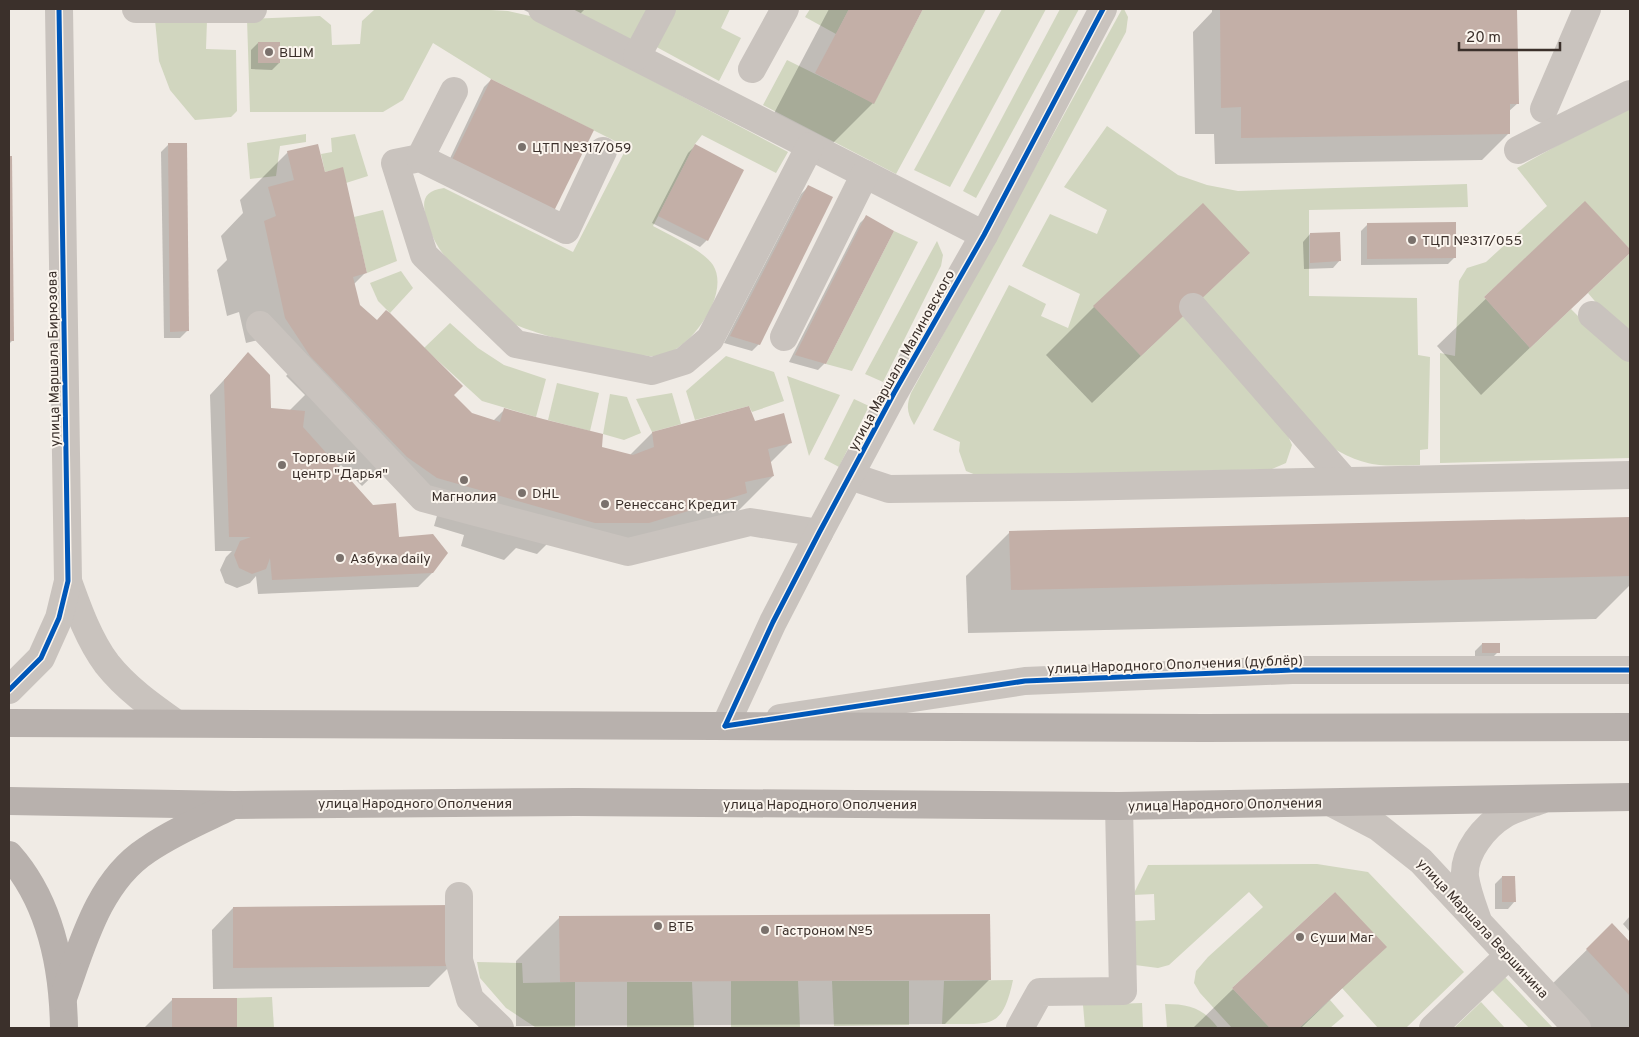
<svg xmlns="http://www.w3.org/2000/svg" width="1639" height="1037" font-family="Overpass,sans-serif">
<rect width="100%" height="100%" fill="#f0ebe5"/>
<g fill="#d1d6bf">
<path d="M 474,9 L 508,11 L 530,16 L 788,152 L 776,173 L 702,135 L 695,144 L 653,226 C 669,235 703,250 713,265 C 731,294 691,348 663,355 C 639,362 535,335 512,323 C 503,318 495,307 488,300 C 464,277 437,256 428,224 C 422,205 420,191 444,188 L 573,252 L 627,147 L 491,79 L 433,43 L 403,100 L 383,112 L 250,112 L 247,19 L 320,16 L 331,25 L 332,45 L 360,44 L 362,21 L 374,10 Z"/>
<polygon points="570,9 657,9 633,42"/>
<polygon points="669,9 730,9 721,28 741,38 719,81 651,44"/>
<polygon points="810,9 849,9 836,34 805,17"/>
<polygon points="923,9 986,9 896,174 763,105 787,60 874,103"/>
<polygon points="1002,9 1046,9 950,187 914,170"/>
<polygon points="1060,9 1079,9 976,198 963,191"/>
<path d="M 1122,9 L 1124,9 L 1128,17 L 1126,32 L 914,425 C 907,413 906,406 911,393 Z"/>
<polygon points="155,20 207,20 206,49 236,50 237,111 231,117 195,120 170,90 159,61"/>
<polygon points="1630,105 1630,249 1585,202 1484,297 1530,348 1571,309 1586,324 1630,361 1630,458 1440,463 1440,353 1455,356 1459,281 1467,268 1486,262 1547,206 1517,168"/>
<path d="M 1107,126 L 1178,175 L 1207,185 L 1238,191 L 1467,184 L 1468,207 L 1309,210 L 1309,296 L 1417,298 L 1418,355 L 1430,357 L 1428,449 L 1420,450 L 1420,465 C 1382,466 1367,468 1333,448 L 1201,299 L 1250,253 L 1094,306 L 1141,356 L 1185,314 L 1285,429 L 1292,445 L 1286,463 L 1272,469 L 981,477 L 966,471 L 959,451 L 960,442 L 933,430 L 1009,285 L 1046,304 L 1041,316 L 1068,328 L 1080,294 L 1022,266 L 1050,214 L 1097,234 L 1107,210 L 1064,187 Z"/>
<polygon points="306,134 306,142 280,146 276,176 250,179 247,143"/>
<polygon points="355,134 368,176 346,183 342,168 325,172 321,154 332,152 331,138"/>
<polygon points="383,210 397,261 367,273 354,217"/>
<polygon points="894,231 918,242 852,371 826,364"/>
<polygon points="937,241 943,255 941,266 883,382 865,374"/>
<polygon points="1630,253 1630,330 1599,306 1588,293"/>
<polygon points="401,271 413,288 390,313 378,301 370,283"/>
<polygon points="450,323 478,348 504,365 546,379 536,417 482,401 424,348"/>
<polygon points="726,356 774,372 784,401 752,412 749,406 695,420 686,391"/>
<polygon points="787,376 840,395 809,456"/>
<polygon points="557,383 599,393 590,431 548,420"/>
<polygon points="672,393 681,424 652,432 636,399"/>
<polygon points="610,394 627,397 641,433 624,440 603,434"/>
<polygon points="854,399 869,406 839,467 824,459"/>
<polygon points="1317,864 1368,872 1464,972 1407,1027 1378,1028 1342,988 1335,892 1232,988 1270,1028 1232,1028 1200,993 1194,983 1196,971 1208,957 1263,907 1249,892 1169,965 1158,968 1135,965 1135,921 1155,920 1154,894 1133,895 1148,865"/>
<polygon points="477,962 522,963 523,983 575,982 575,1028 535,1027 506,1008 480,978"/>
<polygon points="1505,977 1553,1028 1529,1028 1492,990"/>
<path d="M 1013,980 C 1002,1032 989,1023 942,1024 L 944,981 Z"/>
<polygon points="731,981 798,981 800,1027 731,1028"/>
<polygon points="832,981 909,981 909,1025 834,1026"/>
<polygon points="627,982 692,982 694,1028 627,1028"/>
<polygon points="272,997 274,1028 237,1028 237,998"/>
<polygon points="1330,1000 1344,1016 1330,1028 1299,1028"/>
<polygon points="1481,1002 1505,1028 1454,1028"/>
<polygon points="1142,1003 1143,1028 1085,1028 1083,1005"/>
<path d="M 1165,1004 C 1189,1004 1203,1008 1218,1028 L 1167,1028 Z"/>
</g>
<g fill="#0003">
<polygon points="522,9 585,9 564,30"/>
<polygon points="829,9 922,9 873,103 829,147 772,117"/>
<polygon points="1212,9 1516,9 1518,103 1508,112 1509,133 1482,160 1215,164 1214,134 1195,134 1193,32 1212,12"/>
<polygon points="258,43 279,63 272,70 251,69 251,50"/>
<polygon points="491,80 592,130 444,171 484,87"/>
<polygon points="168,145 187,331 180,338 164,338 161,152"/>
<polygon points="695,146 707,240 700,247 652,223 688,153"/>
<polygon points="288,152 324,173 366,272 354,284 359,306 472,414 493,421 504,410 601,448 630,455 652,433 755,423 791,442 770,463 773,476 725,524 651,554 559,532 537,554 516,548 504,560 461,546 464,535 434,526 441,502 381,468 362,486 341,465 338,468 397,538 433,572 418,587 258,594 256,576 250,583 237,588 225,583 220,570 226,557 232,551 215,551 210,395 248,354 270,409 289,411 305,395 286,376 290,372 271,337 246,343 239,312 227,316 217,270 227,260 221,236 243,213 240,200"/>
<polygon points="9,157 11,157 13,340 9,344"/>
<polygon points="808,187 759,344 752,351 724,343 801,194"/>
<polygon points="1585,203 1630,251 1481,395 1437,346"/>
<polygon points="867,216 825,363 818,370 789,362 860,223"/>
<polygon points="1368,224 1455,257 1448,264 1361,265 1361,231"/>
<polygon points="1310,234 1340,260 1333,268 1304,269 1303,242"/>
<polygon points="1248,253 1092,403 1046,355 1094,307"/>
<polygon points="1630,519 1630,585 1596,619 968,633 966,576 1010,532"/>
<polygon points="1482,644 1498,652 1491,659 1475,659 1475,651"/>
<polygon points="1502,877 1515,901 1508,909 1495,909 1495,884"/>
<polygon points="233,908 450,966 429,987 213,989 212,930"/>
<polygon points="1630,916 1630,932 1623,924"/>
<polygon points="560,917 989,980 945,1024 516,1026 516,961"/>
<polygon points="1612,925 1630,944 1630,1028 1568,1028 1539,997"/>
<polygon points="1385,947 1301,1028 1193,1028 1233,989"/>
<polygon points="173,999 235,999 235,1028 144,1028"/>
</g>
<g fill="#c3afa7">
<polygon points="849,9 923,9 874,104 815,73"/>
<polygon points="1220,9 1517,9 1519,104 1510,104 1510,134 1241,138 1241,107 1221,108"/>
<rect x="258" y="42" width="22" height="21"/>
<polygon points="491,79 594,130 553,213 450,164"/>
<polygon points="168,143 187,143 189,331 170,332"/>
<polygon points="318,144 325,172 343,167 367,273 353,277 360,305 377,320 386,310 390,313 463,386 454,395 472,413 500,422 504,408 543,419 603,434 602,447 633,455 654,447 652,432 749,406 755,421 784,413 792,443 768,449 774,476 745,482 747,493 649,523 595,523 437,478 407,457 310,356 285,318 264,221 276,216 268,187 294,180 287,151"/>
<polygon points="695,144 744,170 708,241 658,216"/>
<polygon points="9,156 12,156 14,341 9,341"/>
<polygon points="808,185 833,197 760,345 730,336"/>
<polygon points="1585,201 1630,249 1630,253 1530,348 1484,297"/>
<polygon points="1203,203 1250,253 1141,356 1093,306"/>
<polygon points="866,215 894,231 826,364 795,355"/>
<polygon points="1456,222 1456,258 1367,259 1367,223"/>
<polygon points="1340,232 1341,261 1310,263 1310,233"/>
<polygon points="248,352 270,375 271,408 305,411 303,427 373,505 396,503 399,537 433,534 448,553 433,573 272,580 270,558 266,569 252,574 239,568 234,555 240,541 251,537 229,537 224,380"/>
<polygon points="1630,517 1630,576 1011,590 1009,531"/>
<rect x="1482" y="643" width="18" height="10"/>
<polygon points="1502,876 1515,876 1516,902 1502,902"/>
<polygon points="1335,892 1387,947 1299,1028 1270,1028 1232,988"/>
<polygon points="451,905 451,966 233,968 233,907"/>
<polygon points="990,914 991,980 560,982 559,916"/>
<polygon points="1612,923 1630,942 1630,996 1586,949"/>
<rect x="172" y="998" width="65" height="30"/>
</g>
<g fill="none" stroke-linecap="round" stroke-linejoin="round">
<g stroke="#c9c3be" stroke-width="28">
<polyline points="136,9 253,9"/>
<polyline points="542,9 984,235"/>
<polyline points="637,56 662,9"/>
<polyline points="752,69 785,9"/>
<polyline points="1544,109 1587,9"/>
<polyline points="1518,150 1630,94"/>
<polyline points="603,151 566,230 420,158 395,163 424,255 516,344 652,371 684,361 710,339 810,146"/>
<polyline points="420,158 454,91"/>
<polyline points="1193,307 1345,481"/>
<polyline points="1592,315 1630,348"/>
<polyline points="260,325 423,498 628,552 750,522 819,533"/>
<polyline points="784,337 865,174"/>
<polyline points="850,476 889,489 1070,487 1630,475"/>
<path d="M 68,581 C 78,609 89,640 107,664 C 126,688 150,705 174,722"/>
<polyline points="9,690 41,658 59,618 68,581 59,9"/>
<polyline points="780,718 1025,681 1292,670 1630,670"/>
<polyline points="725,726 773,622 819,533 894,393 984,235 1103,9"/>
<polyline points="1332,803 1378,827 1421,861 1577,1028"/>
<polyline points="459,896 459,960 470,999 500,1028"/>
<path d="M 1477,918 C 1472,904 1467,891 1465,877 C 1463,852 1485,826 1505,814 C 1516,808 1530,804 1541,800"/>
<polyline points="1020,1028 1040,992 1123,991 1119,806"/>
<polyline points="1433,1028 1509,955"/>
</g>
<g stroke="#b8b1ad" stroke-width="28">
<polyline points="9,723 1205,728 1630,727"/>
<polyline points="9,801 234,805 576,802 1119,806 1630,797"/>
<path d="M 9,855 C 50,901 63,967 64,1028"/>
<path d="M 63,998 C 82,946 98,882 147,850 C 173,832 202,820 229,807"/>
</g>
<g stroke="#fbf5ee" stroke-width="8">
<g id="cycleway">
<polyline points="9,690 41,658 59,618 68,581 59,9"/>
<polyline points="725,726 1025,681 1292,670 1630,670"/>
<polyline points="725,726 773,622 819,533 894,393 984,235 1103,9"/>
</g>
</g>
<use href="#cycleway" stroke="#0057b8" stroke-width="5"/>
</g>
<g fill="#7a716c" stroke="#fbf5ee" stroke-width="2">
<circle cx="269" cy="52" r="5"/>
<circle cx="522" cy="147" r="5"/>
<circle cx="1412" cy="240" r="5"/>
<circle cx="282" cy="465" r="5"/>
<circle cx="464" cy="480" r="5"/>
<circle cx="522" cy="493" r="5"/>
<circle cx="605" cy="504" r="5"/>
<circle cx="340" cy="558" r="5"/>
<circle cx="658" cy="926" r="5"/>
<circle cx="765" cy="930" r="5"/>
<circle cx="1300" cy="937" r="5"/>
</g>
<g text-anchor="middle" stroke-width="4" stroke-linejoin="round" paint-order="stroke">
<g font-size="14" fill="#3b302b" stroke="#fbf5ee" text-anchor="start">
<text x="279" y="57">ВШМ</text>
<text x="532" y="152">ЦТП №317/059</text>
<text x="1422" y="245">ТЦП №317/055</text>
<text x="292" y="462">Торговый<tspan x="292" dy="16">центр "Дарья"</tspan></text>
<text x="532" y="498">DHL</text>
<text x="464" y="501" text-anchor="middle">Магнолия</text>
<text x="615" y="509">Ренессанс Кредит</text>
<text x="350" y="563">Азбука daily</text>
<text x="668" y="931">ВТБ</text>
<text x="775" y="935">Гастроном №5</text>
<text x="1310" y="942">Cуши Маг</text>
</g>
<g font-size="14" fill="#3b302b" stroke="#fbf5ee">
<text transform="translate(53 359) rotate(-91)" y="5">улица Маршала Бирюзова</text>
<text transform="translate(901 360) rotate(-61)" y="5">улица Маршала Малиновского</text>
<text transform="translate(1175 664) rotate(-2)" y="5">улица Народного Ополчения (дублёр)</text>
<text x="415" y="808">улица Народного Ополчения</text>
<text x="820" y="809">улица Народного Ополчения</text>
<text transform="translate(1225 804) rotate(-1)" y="5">улица Народного Ополчения</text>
<text transform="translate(1483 928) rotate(47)" y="5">улица Маршала Вершинина</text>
</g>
</g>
<rect width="1639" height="1037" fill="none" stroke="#3b302b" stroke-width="20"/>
<path d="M1459 42v8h101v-8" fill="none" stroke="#3b302b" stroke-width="2.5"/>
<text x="1466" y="42" font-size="15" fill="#3b302b" stroke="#fbf5ee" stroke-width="4" paint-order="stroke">20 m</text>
</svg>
